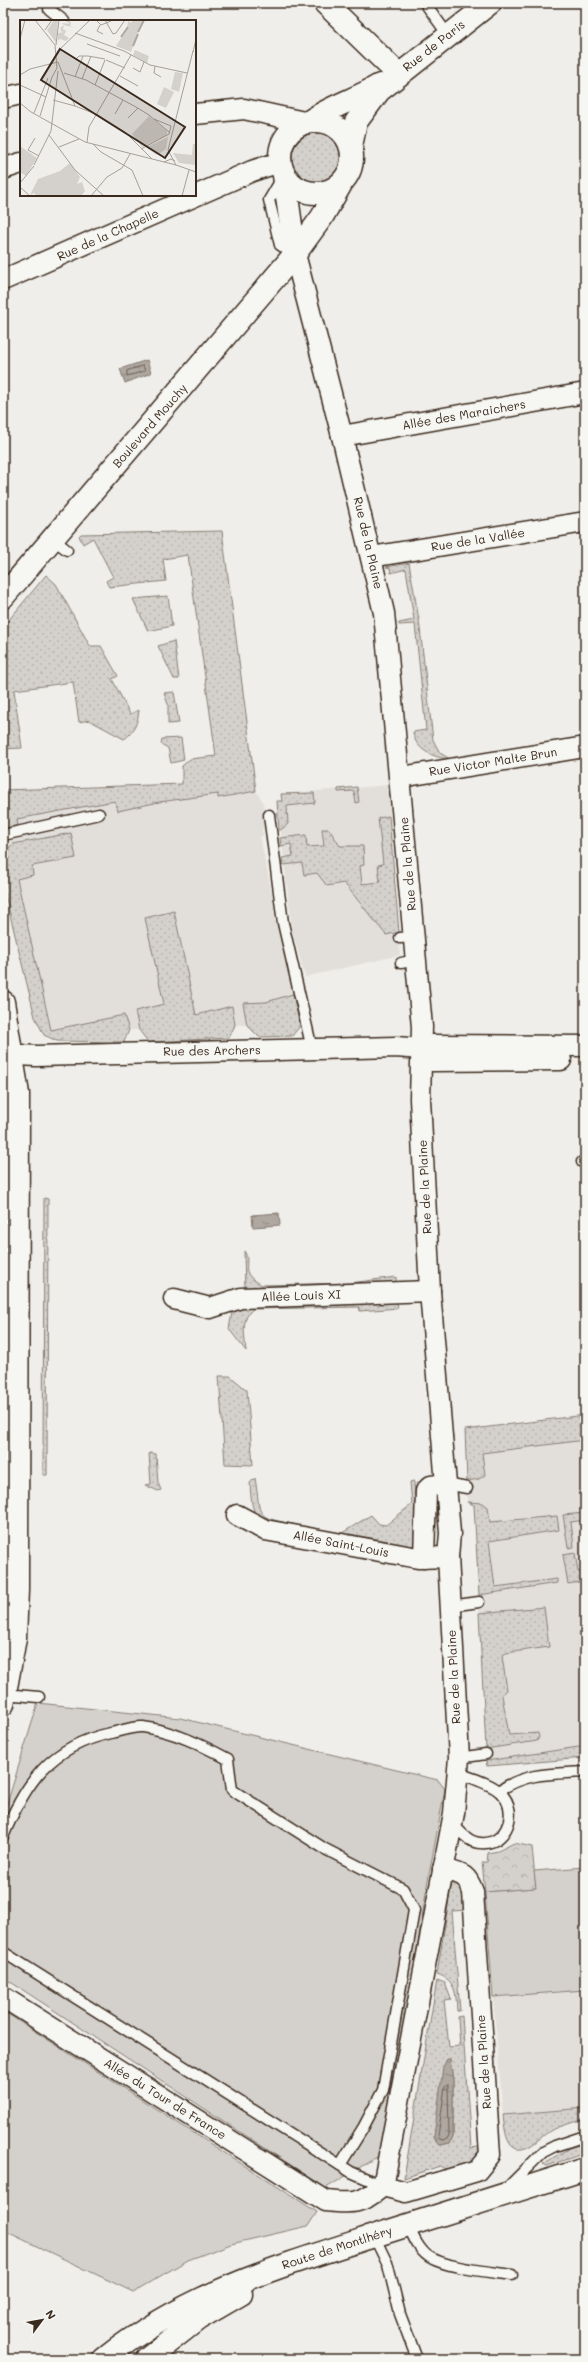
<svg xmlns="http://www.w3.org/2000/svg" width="588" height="2362" font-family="Mali,sans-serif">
<defs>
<pattern id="grass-dots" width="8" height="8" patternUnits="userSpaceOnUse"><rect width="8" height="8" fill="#d4d1cc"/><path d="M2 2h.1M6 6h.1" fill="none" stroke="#b7b4af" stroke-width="1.8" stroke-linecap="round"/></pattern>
<pattern id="park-crowns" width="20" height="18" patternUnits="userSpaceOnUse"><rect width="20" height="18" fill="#d4d1cc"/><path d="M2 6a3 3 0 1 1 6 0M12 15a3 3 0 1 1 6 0" fill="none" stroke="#b7b4af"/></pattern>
<pattern id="water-ripples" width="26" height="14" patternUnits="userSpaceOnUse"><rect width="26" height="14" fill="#afa8a1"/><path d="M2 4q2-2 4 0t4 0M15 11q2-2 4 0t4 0" fill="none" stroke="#908983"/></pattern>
</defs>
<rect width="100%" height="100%" fill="#efeeea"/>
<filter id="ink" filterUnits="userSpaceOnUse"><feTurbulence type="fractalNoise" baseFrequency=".025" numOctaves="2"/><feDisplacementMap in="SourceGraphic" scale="8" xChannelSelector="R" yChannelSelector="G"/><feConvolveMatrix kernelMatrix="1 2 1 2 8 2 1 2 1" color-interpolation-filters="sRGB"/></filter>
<g filter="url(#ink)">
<g fill="#e2dfdb">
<polygon points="255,782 256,791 263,802 267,829 262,829 263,836 260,837 300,1026 292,1036 259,1037 247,1025 235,1025 229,1038 148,1042 139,1030 129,1030 124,1042 57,1041 44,1035 35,1017 3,886 3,790"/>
<polygon points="388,785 400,955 305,977 292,930 277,801 282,801 281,794"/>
<polygon points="585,1415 585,1758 487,1766 474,1505 467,1502 465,1430"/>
<polygon points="585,1990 585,2108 503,2115 493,1997"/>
</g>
<g fill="url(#grass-dots)" stroke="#887e75" fill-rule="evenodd">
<circle cx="317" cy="158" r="25"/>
<polygon points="222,531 256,791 218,798 218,794 159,802 118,811 115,801 17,819 18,825 6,828 3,826 3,790 182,784 182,766 190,759 216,756 188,555 163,559 166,581 109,587 106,581 113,577 93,538 83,544 79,536 81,534"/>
<path d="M 409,563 L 419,620 L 433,740 L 440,753 L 450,759 C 434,758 415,750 413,732 L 426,730 L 415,624 L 399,625 L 399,623 L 414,620 L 406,569 L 391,573 L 390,568 L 386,567 Z"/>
<path d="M 46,575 L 56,584 L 90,646 L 101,646 L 118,676 L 112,679 L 130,714 L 139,710 C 138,722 134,733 124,739 L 89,720 L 79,722 L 73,682 L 14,690 L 22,748 L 3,749 L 3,627 Z"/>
<polygon points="168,596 172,626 148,631 133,599"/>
<polygon points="174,641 179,679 174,679 158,646"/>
<polygon points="174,692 179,723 168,724 168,704 164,693"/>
<polygon points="181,738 184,760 171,763 168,748 161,744 162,739"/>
<polygon points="357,787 359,802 356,803 354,791 338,792 338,789"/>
<polygon points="314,793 315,803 287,806 288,824 279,831 277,801 282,801 281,794"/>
<polygon points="389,816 399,932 386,935 344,883 327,886 317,873 304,875 302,863 283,865 282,858 293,856 291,844 281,846 280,838 306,835 307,847 324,846 322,829 329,829 340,846 363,846 364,865 360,866 362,884 380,882 378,865 383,864 378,818"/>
<polygon points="71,833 76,858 32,866 33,875 17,879 51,1030 124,1015 129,1030 124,1042 57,1041 44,1035 35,1017 3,886 3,854 13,844"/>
<polygon points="174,911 196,1015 232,1006 235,1025 229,1038 148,1042 139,1030 135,1011 164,1004 145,918"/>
<polygon points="293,994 300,1026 292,1036 259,1037 247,1025 243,1003 266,1002"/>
<polygon points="44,1198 48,1199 47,1475 43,1475"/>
<path d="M 244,1251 C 253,1263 236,1272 262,1285 L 350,1283 L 396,1277 L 396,1286 L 245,1290 Z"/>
<path d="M 397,1302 L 398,1308 L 360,1311 L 359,1307 L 253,1309 C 240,1319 245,1337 246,1351 L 229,1329 L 232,1313 L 244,1306 Z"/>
<rect x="3" y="1315" width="2" height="57"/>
<polygon points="219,1376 230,1376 247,1390 253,1465 225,1464"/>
<polygon points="585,1415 585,1440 482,1453 485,1475 479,1479 467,1481 465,1430"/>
<polygon points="149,1453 156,1454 158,1483 161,1490 158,1491 145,1485 151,1484"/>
<path d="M 255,1478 C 262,1519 252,1516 298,1525 L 292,1529 C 256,1520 252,1522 250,1483 Z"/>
<polygon points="414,1481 417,1543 412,1548 394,1549 388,1541 349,1534 341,1539 312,1533 309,1528 339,1535 371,1515 379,1524 386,1525 412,1504 410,1482"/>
<polygon points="467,1502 483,1503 488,1507 490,1522 557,1516 559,1530 489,1541 495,1587 557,1579 557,1583 479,1595 474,1505"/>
<polygon points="585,1513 585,1520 571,1522 574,1547 568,1548 563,1515"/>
<polygon points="575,1553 578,1572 585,1571 585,1581 568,1584 563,1555"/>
<polygon points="544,1607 549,1647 506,1653 502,1656 507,1690 502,1695 509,1735 538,1733 539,1737 537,1741 486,1749 479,1613"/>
<polygon points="585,1746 585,1758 487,1766 486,1761"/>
<path d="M 452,1881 L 463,1883 L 467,1910 L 452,1911 L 460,2011 L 457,2011 C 456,1994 456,1980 437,1974 Z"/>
<path d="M 437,1980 L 445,1983 L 451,1999 L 444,2000 L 449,2047 L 460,2046 L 458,2017 L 462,2016 L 471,2148 L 485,2146 L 481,2159 L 450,2172 L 440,2166 L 404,2178 ZM 450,2060 L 453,2081 L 453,2136 L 450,2143 L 440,2145 L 434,2136 Z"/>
<path d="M 585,2108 L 585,2119 C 574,2123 559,2125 550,2131 C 543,2135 537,2142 530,2146 C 506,2159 505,2129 503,2115 Z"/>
<polygon points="585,2143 585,2153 547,2166 543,2164 569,2148"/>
</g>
<polygon fill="url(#park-crowns)" stroke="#887e75" points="514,1843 532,1847 536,1888 485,1892 482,1862 487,1862 488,1853 498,1851"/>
<g fill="#d4d1cc" stroke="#887e75">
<polygon points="38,1703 180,1718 438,1780 445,1789 428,1880 385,2152 326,2188 3,1977 3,1817"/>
<polygon points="585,1867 585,1990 493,1997 485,1892 536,1888 534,1871"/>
<polygon points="3,2011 317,2212 308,2226 231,2244 188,2260 133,2292 3,2230"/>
</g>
<g fill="url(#water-ripples)" stroke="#81766d">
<polygon points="147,360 151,373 125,383 120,369"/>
<polygon points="279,1213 280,1225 253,1227 252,1215"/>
<polygon points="447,2059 450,2059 453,2081 453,2136 450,2143 440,2145 436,2142 434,2136 443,2067"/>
</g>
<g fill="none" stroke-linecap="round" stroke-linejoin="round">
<g stroke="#695c52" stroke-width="1">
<polygon points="143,366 145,371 127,376 127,371"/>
<polygon points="448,2085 449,2135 447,2139 441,2140 438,2136 445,2087"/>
</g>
<g stroke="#3b2a1e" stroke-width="13">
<g id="service">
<polyline points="425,3 448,35"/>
<polyline points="49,9 64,21"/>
<polyline points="282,178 269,200 280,245 293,254"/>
<polyline points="53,539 67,550"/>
<polyline points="269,815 283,923 312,1049"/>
<polyline points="3,835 99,814"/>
<polyline points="400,938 414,937"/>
<polyline points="401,963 416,960"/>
<polyline points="582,1162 585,1162"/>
<polyline points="446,1484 467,1488"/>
<polyline points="450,1606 479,1602"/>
<polyline points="3,1694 39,1697"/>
<polyline points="459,1758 486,1754"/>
<path d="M 499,1791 C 526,1772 553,1774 585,1772"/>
<path d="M 452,1823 C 458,1830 464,1837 472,1841 C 502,1853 523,1814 500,1792 C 490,1783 471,1778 458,1773"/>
<path d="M 3,1837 C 25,1783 50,1746 111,1733 C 120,1731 134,1726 143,1727 C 173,1731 202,1745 228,1759 L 232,1790 L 325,1849 L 403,1889 L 414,1910 L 383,2090 L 363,2128 L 340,2165"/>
<polyline points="3,1952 351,2172 383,2186"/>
<polyline points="507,2188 543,2152 555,2146 585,2136"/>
<path d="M 408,2225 C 413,2236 418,2249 428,2256 C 444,2268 492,2272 512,2275"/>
<polyline points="374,2236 388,2265 400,2314 417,2359"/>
</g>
</g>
<g stroke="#3b2a1e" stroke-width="23">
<g id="minor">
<polyline points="3,98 21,94"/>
<polyline points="195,114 244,109 304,122"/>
<polyline points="3,169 21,163"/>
<polyline points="3,280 252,171 280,162"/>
<polyline points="342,436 585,393"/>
<polyline points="371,557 585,522"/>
<polyline points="401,777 585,747"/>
<polyline points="421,1049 432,1061 561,1060"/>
<polyline points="3,1054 36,1056 396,1047 421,1049 433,1045 585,1046"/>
<polyline points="174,1299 210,1308 241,1298 430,1291"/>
<polyline points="237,1515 265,1530 418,1558 448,1557"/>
<polyline points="424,1558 426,1491 431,1486 446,1484"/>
<path d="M 3,1997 L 326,2201 C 354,2204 361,2204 383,2186 L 454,1813 L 459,1758 L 448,1557 L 450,1533 L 430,1291 L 420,1099 L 422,1027 L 384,613 L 342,436 L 295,254"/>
<path d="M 383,2186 L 406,2192 L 477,2171 L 490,2155 L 473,1892 C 467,1874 462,1874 443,1869"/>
</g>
</g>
<g stroke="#3b2a1e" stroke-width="25">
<g id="secondary">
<polyline points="325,3 398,74"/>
<circle cx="316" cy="157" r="36"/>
<path d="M 310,121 C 331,106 357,99 380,85"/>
<polyline points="351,146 356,122 379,91 490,3"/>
<polyline points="284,175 295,254"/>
<polyline points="3,597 295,254 322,217 341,184"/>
<polyline points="3,1002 18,1094 17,1590 15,1638 3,1704"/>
<path d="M 104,2359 C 187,2293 281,2266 380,2234 C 449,2212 517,2190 585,2169"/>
<polyline points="147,2359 198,2319 241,2294"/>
</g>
</g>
<use href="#service" stroke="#f6f6f2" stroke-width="10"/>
<use href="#minor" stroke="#f6f6f2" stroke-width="20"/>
<use href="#secondary" stroke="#f6f6f2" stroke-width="22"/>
</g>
</g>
<g text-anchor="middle" stroke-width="3" stroke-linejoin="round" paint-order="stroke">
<g font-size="12" fill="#3b2a1e" stroke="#f6f6f2">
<text transform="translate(434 46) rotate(-38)" y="4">Rue de Paris</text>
<text transform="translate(108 235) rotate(-24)" y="4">Rue de la Chapelle</text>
<text transform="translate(464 415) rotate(-10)" y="4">Allée des Maraichers</text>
<text transform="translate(150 426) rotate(-49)" y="4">Boulevard Mouchy</text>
<text transform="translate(478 540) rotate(-9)" y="4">Rue de la Vallée</text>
<text transform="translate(368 543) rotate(77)" y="4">Rue de la Plaine</text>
<text transform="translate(493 762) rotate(-9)" y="4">Rue Victor Malte Brun</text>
<text transform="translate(408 864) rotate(-95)" y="4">Rue de la Plaine</text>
<text transform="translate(212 1051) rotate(-1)" y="4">Rue des Archers</text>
<text transform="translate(425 1187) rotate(-93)" y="4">Rue de la Plaine</text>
<text transform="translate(301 1296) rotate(-2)" y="4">Allée Louis XI</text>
<text transform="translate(341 1544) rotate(11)" y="4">Allée Saint-Louis</text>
<text transform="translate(454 1677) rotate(-93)" y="4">Rue de la Plaine</text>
<text transform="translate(484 2062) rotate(-94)" y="4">Rue de la Plaine</text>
<text transform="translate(165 2099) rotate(32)" y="4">Allée du Tour de France</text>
<text transform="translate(337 2248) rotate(-18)" y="4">Route de Montlhéry</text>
</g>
</g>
<g transform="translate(20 20)">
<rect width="176" height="176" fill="#efeeea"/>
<path d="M 115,30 L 129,36 L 127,43 L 113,35 ZM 173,124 L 176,124 L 176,145 L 159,143 L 153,133 L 172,135 Z" fill="#d4d1cc"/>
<path d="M 34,0 L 38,0 L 36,23 L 27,10 Z" fill="#d4d1cc"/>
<path d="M 113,0 L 125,0 L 120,6 L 111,32 L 96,26 L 107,9 L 108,1 L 111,3 ZM 0,126 L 17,138 L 6,156 L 0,152 ZM 50,143 L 60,157 L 57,164 L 62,162 L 65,171 L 61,176 L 17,176 L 14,173 L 10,175 L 18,159 L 40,151 Z" fill="#d4d1cc"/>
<path d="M 44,0 L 49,0 L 51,3 L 50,6 L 55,8 L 44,5 L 43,9 L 46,11 L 44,15 L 49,18 L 46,21 L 40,19 L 38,21 L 38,13 L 44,12 L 39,11 L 41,11 L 40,8 L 44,5 L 42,3 L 50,4 Z" fill="#d4d1cc"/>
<path d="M 155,52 L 163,53 L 159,72 L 151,69 ZM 144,67 L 154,72 L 146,88 L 137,84 ZM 129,96 L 147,111 L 147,115 L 122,127 L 112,114 ZM 148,117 L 146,129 L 137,135 L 128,129 L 127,127 Z" fill="#d4d1cc"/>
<path fill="none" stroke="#afa8a1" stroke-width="2" d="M 118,12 L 124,0M 101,17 L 108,7M 113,26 L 118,14"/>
<path fill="none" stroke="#a7a098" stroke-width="1" d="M 15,0 L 35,25 L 37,48M 85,0 L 93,14M 77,1 L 81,5 L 91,1M 80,5 L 77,11 L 83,14M 25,10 L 32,0M 55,13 L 104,31 L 130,45 L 167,53M 93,14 L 96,13 L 105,0M 0,19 L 5,0M 67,24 L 100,36M 36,25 L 39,0M 173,31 L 148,130 L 156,145 L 176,152M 37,32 L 70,0M 173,32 L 176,19M 56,39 L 59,36 L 68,36 L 85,39M 86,40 L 105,48M 38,42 L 55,86 L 78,95 L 105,112 L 132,139M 135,46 L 134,53 L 141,57M 113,48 L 120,52 L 124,42M 44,53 L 66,60 L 116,87 L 129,95 L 149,112M 0,55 L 10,49 L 38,42M 100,56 L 118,66M 55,57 L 63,36M 62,59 L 71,36M 0,65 L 26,77M 75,65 L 85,40M 33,80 L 55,86M 0,83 L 11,92 L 65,122 L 156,145M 14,93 L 28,58M 95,94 L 103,80M 20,96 L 32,57 L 37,48M 108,98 L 118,88M 29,115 L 55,150 L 84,176M 15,118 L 8,130 L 19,136M 67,122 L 69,107 L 111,35M 73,124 L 81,132 L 112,150 L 123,176M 39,127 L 59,119M 121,129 L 149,114 L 151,106 L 134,99M 144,142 L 151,139 L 155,141M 14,145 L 31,111 L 38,51M 0,163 L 14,146M 0,167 L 10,176M 71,176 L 87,157 L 102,148 L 110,134M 162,176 L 169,150"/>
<path fill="#3b2a1e" fill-opacity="0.15" stroke="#3b2a1e" stroke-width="2" d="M 40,29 L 165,107 L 145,138 L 21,60 Z"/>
<rect width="176" height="176" fill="none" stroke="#3b2a1e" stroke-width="2"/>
</g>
<rect width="588" height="2362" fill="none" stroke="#f6f6f2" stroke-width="16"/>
<rect x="8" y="8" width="572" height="2346" fill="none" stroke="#3b2a1e" stroke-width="1.5" filter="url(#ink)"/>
<g transform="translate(42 2320) rotate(58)" stroke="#f6f6f2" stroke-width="3" paint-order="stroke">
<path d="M0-3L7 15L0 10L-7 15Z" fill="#3b2a1e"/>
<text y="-6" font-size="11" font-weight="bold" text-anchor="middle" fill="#3b2a1e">N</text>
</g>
</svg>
